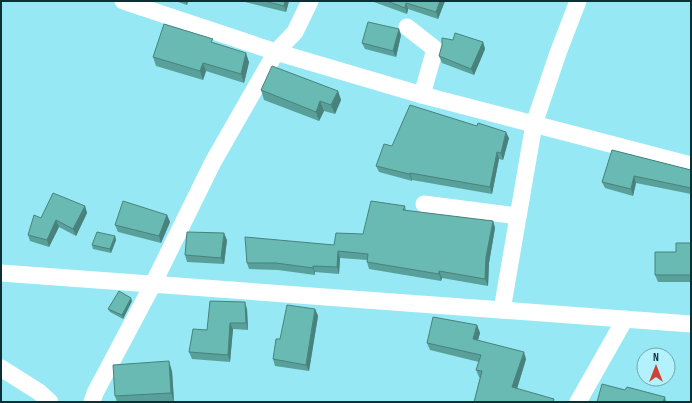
<svg xmlns="http://www.w3.org/2000/svg" width="692" height="403" font-family="'Sofia Sans Condensed',sans-serif">
<rect width="100%" height="100%" fill="#96e8f5"/>
<g fill="none" stroke-linecap="round" stroke-linejoin="round">
<g stroke="#fff" stroke-width="17">
<polyline points="123,1 276,52 422,95 691,165"/>
<polyline points="407,27 435,49 422,95"/>
<polyline points="424,204 518,216"/>
<polyline points="1,273 691,324"/>
<polyline points="502,310 534,124 558,53 578,1"/>
<polyline points="1,368 39,392 50,402"/>
<polyline points="92,402 95,393 153,284 213,162 276,52 295,32 310,1"/>
<polyline points="578,402 625,319"/>
</g>
</g>
<g fill="#59a09a">
<polygon points="175,1 188,1 187,5"/>
<polygon points="245,1 289,1 286,12 245,2"/>
<polygon points="371,1 445,1 438,19 408,9 407,14"/>
<polygon points="401,35 396,57 365,49 362,43"/>
<polygon points="453,40 483,42 485,49 474,75 442,63 439,56"/>
<polygon points="214,43 249,62 244,83 206,71 203,80 156,66 153,57"/>
<polygon points="261,90 338,91 341,100 335,114 324,111 319,121 264,100"/>
<polygon points="509,138 503,160 499,159 492,194 412,180 412,181 379,172 376,166 392,146"/>
<polygon points="612,150 691,170 691,194 636,183 633,196 605,188 602,182"/>
<polygon points="85,206 87,213 76,236 59,227 49,247 30,241 28,235 41,218"/>
<polygon points="405,206 406,211 493,221 495,228 489,263 488,286 442,278 441,281 369,269 367,262 367,260 340,258 339,274 315,272 315,275 278,270 249,269 247,263 334,245 363,234"/>
<polygon points="167,215 170,222 161,243 118,232 115,225"/>
<polygon points="115,236 116,240 111,253 93,249 92,245"/>
<polygon points="227,240 224,264 187,262 185,255"/>
<polygon points="691,243 691,282 658,282 655,275 676,252"/>
<polygon points="132,301 123,319 110,312 108,309"/>
<polygon points="247,309 248,330 233,329 230,362 192,359 189,352 207,330"/>
<polygon points="315,309 318,316 309,371 275,366 273,359"/>
<polygon points="477,325 480,333 478,340 526,359 517,389 556,402 474,402 480,378 479,377 476,370 479,362 430,350 427,343"/>
<polygon points="172,371 174,402 117,402 115,396"/>
</g>
<g fill="#49827d">
<polygon points="185,1 188,1 187,5"/>
<polygon points="285,1 289,1 286,12 284,6"/>
<polygon points="440,1 445,1 438,19 436,12"/>
<polygon points="406,3 408,9 407,14 405,8"/>
<polygon points="399,29 401,35 396,57 393,51"/>
<polygon points="483,42 485,49 474,75 471,69"/>
<polygon points="246,53 249,62 244,83 241,74"/>
<polygon points="203,63 206,71 203,80 200,71"/>
<polygon points="338,91 341,100 335,114 331,105"/>
<polygon points="320,101 324,111 319,121 316,112"/>
<polygon points="506,132 509,138 503,160 501,153"/>
<polygon points="497,152 499,159 492,194 490,187"/>
<polygon points="410,173 412,180 412,181 409,174"/>
<polygon points="634,176 636,183 633,196 631,189"/>
<polygon points="85,206 87,213 76,236 73,229"/>
<polygon points="167,215 170,222 161,243 159,236"/>
<polygon points="56,220 59,227 49,247 47,240"/>
<polygon points="493,221 495,228 489,263 488,286 485,279 486,257"/>
<polygon points="224,233 227,240 224,264 221,258"/>
<polygon points="115,236 116,240 111,253 110,249"/>
<polygon points="338,251 340,258 339,274 337,267"/>
<polygon points="313,266 315,272 315,275 313,268"/>
<polygon points="439,271 442,278 441,281 439,274"/>
<polygon points="131,298 132,301 123,319 122,315"/>
<polygon points="245,302 247,309 248,330 246,323"/>
<polygon points="315,309 318,316 309,371 306,365"/>
<polygon points="230,323 233,329 230,362 228,355"/>
<polygon points="477,325 480,333 476,347 473,339"/>
<polygon points="524,352 526,359 515,395 512,387"/>
<polygon points="169,361 172,371 174,402 171,393"/>
<polygon points="665,397 666,402 663,402"/>
</g>
<g fill="#68bab3" stroke="#49827d">
<polygon points="264,1 285,1 284,6"/>
<polygon points="387,1 440,1 436,12 406,3 405,8"/>
<polygon points="368,22 399,29 393,51 362,43"/>
<polygon points="164,24 213,39 211,42 246,53 241,74 203,63 200,71 153,57"/>
<polygon points="455,33 483,42 471,69 439,56 442,45 442,38 453,40"/>
<polygon points="272,66 338,91 331,105 320,101 316,112 261,90"/>
<polygon points="410,105 477,126 478,123 506,132 501,153 497,152 490,187 410,173 409,174 376,166 384,144 392,146"/>
<polygon points="612,150 691,170 691,188 634,176 631,189 602,182"/>
<polygon points="53,193 85,206 73,229 56,220 47,240 28,235 34,215 41,218"/>
<polygon points="123,201 167,215 159,236 115,225"/>
<polygon points="371,201 405,206 403,210 493,221 486,257 485,279 439,271 439,274 367,262 368,254 338,251 337,267 313,266 313,268 276,263 247,263 245,237 334,245 336,233 363,234"/>
<polygon points="97,232 115,236 110,249 92,245"/>
<polygon points="187,232 224,233 221,258 185,255"/>
<polygon points="676,243 691,243 691,275 655,275 655,252 676,252"/>
<polygon points="119,291 131,298 122,315 108,309"/>
<polygon points="210,301 245,302 246,323 230,323 228,355 189,352 193,329 207,330"/>
<polygon points="287,305 315,309 306,365 273,359 276,339 280,339"/>
<polygon points="433,317 477,325 473,339 524,352 512,387 554,399 553,402 474,402 482,371 476,370 481,355 427,343"/>
<polygon points="169,361 171,393 115,396 113,365"/>
<polygon points="602,384 625,390 627,387 665,397 663,402 597,402"/>
</g>
<rect width="692" height="403" fill="none" stroke="#0b2f34" stroke-width="4"/>
<g transform="translate(656 367)"><circle r="19" fill="#b3f2fd" stroke="#70a4ad"/>
<path d="M0-3L7 15L0 10L-7 15Z" fill="#cf4137"/>
<text y="-6" font-size="11" font-weight="bold" text-anchor="middle" fill="#0b2f34">N</text>
</g>
</svg>
